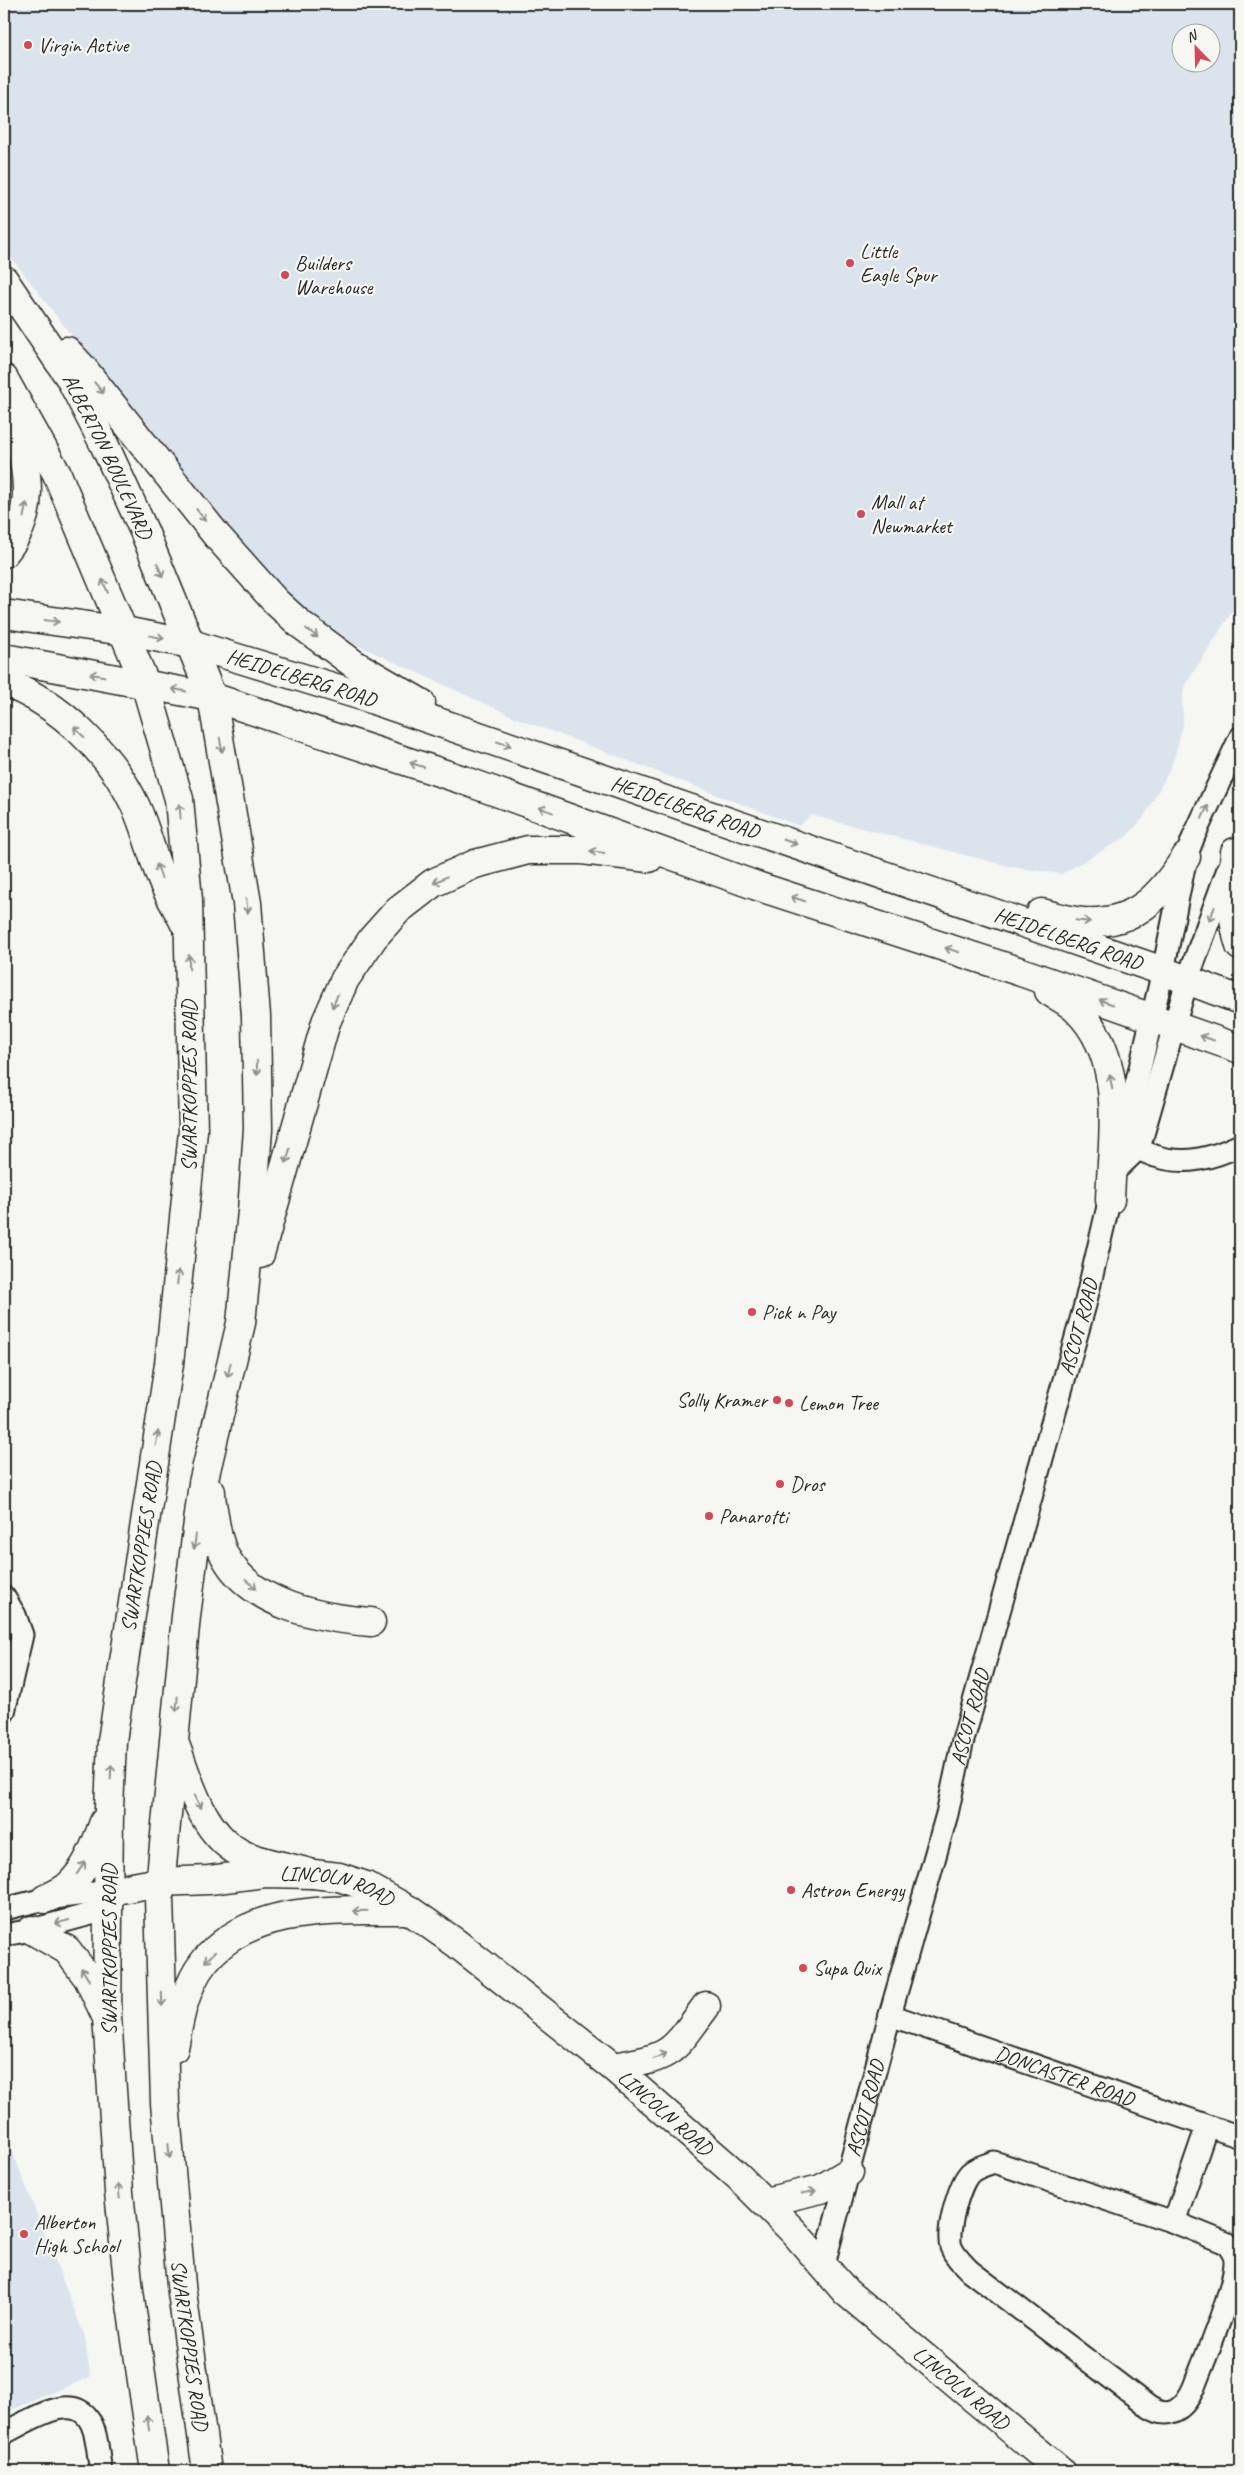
<svg xmlns="http://www.w3.org/2000/svg" width="1244" height="2475" font-family="Caveat,sans-serif">
<rect width="100%" height="100%" fill="#f6f6f2"/>
<filter id="ink" filterUnits="userSpaceOnUse"><feTurbulence type="fractalNoise" baseFrequency=".02" numOctaves="2"/><feDisplacementMap in="SourceGraphic" scale="10" xChannelSelector="R" yChannelSelector="G"/><feConvolveMatrix kernelMatrix="1 2 1 2 8 2 1 2 1" color-interpolation-filters="sRGB"/></filter>
<g filter="url(#ink)">
<g fill="#dbe3ed" fill-rule="evenodd">
<path d="M 4,4 L 1240,4 L 1240,599 L 1184,687 L 1182,703 L 1183,724 L 1177,748 L 1171,767 L 1144,817 L 1126,837 L 1061,874 L 1012,867 L 811,815 L 799,826 L 514,717 L 331,633 L 301,615 L 214,520 L 4,248 ZM 1182,32 L 1212,32 L 1212,62 L 1182,62 Z"/>
<polygon points="4,2131 85,2337 90,2377 4,2413"/>
</g>
<g fill="none" stroke-linecap="round" stroke-linejoin="round">
<g stroke="#2b2b2b" stroke-width="25">
<g id="street">
<path d="M 1126,1144 C 1136,1147 1145,1153 1155,1156 C 1185,1166 1213,1158 1240,1145"/>
<polyline points="1121,1148 1163,971 1186,857 1194,836 1240,738"/>
<polyline points="1117,1169 1139,1148 1187,981 1228,869"/>
<polyline points="4,1597 15,1615 22,1635 4,1712"/>
<polyline points="4,1909 45,1899 110,1891"/>
<polyline points="4,1935 32,1930 109,1909"/>
<path id="s1" d="M 890,2015 L 1240,2137"/>
<path d="M 994,2162 L 1174,2222 L 1226,2243 C 1230,2248 1234,2253 1235,2260 C 1236,2286 1204,2360 1194,2387 C 1185,2408 1170,2421 1149,2407 L 970,2271 C 963,2264 955,2257 951,2247 C 946,2232 959,2184 970,2173 C 976,2167 986,2165 994,2162 Z"/>
<polyline points="1174,2222 1207,2126"/>
<path id="s2" d="M 824,2264 L 890,2015 L 947,1814 L 962,1744 L 1085,1305 L 1113,1185"/>
<path d="M 4,2433 C 28,2422 76,2387 92,2425 C 98,2438 98,2457 101,2471"/>
</g>
</g>
<g stroke="#2b2b2b" stroke-width="31">
<g id="secondary">
<path id="s3" d="M 110,1891 L 160,1882 L 209,1880 L 265,1873 L 313,1874 L 339,1877 L 366,1886 L 409,1910 L 456,1943 L 613,2067 L 738,2176 L 794,2232 L 846,2292 L 1061,2471"/>
<path d="M 613,2067 C 673,2057 671,2054 706,2006"/>
<polyline points="765,2202 821,2189 849,2172"/>
</g>
</g>
<g stroke="#2b2b2b" stroke-width="31">
<g id="primary">
<path id="s4" d="M 4,280 L 70,378 L 104,444 L 144,531 L 212,697 L 247,903 L 256,1016 L 258,1129 L 252,1211 L 241,1323 L 203,1483 L 186,1616 L 159,1897 L 165,2103 L 181,2285 L 207,2471"/>
<polyline points="67,351 81,366 217,536 276,602 300,624 354,664 421,703"/>
<polyline points="4,379 57,474 145,683 179,799 188,900 193,1131 169,1364 112,1741 109,1808 107,2017 119,2192 129,2291 155,2471"/>
<path d="M 4,553 C 41,509 25,465 13,414"/>
<path id="s5" d="M 4,614 L 124,631 L 191,644 L 362,696 L 1163,971 L 1240,1000"/>
<polyline points="4,658 212,697 463,780 757,886 1021,972 1240,1049"/>
<path d="M 4,682 C 59,703 111,753 136,807 C 146,829 151,852 160,875 C 166,891 176,906 184,922"/>
<path d="M 1235,852 C 1232,884 1230,915 1240,946"/>
<path d="M 1041,913 C 1055,916 1070,921 1083,922 C 1135,925 1160,897 1186,857"/>
<path d="M 1049,991 C 1058,997 1069,1002 1077,1010 C 1127,1059 1112,1138 1110,1200"/>
<polyline points="260,1254 326,1022 345,979 373,938 398,910 433,883 475,864 528,850 582,850 649,858"/>
<path d="M 211,1492 C 211,1502 214,1512 215,1522 C 217,1533 220,1548 226,1558 C 254,1606 320,1618 371,1622"/>
<path d="M 176,1747 C 190,1784 202,1832 240,1853 C 254,1861 295,1868 313,1874"/>
<path d="M 45,1899 C 52,1896 60,1892 66,1888 C 86,1872 96,1844 104,1822"/>
<polyline points="32,1930 67,1950 88,1978 105,2014"/>
<path d="M 174,2048 C 179,2019 185,1986 204,1962 C 252,1902 340,1911 409,1910"/>
</g>
</g>
<use href="#street" stroke="#f6f6f2" stroke-width="21"/>
<use href="#secondary" stroke="#f6f6f2" stroke-width="28"/>
<use href="#primary" stroke="#f6f6f2" stroke-width="28"/>
</g>
<defs><path id="oneway-shaft" d="M-6 0H5M1.5-3L5.5 0L1.5 3" fill="none" stroke-width="1.6" stroke-linecap="round" stroke-linejoin="round" transform="scale(1.25)"/></defs>
<g stroke="#90908e">
<use href="#oneway-shaft" transform="translate(99 388) rotate(51)"/>
<use href="#oneway-shaft" transform="translate(25 510) rotate(-78)"/>
<use href="#oneway-shaft" transform="translate(201 515) rotate(52)"/>
<use href="#oneway-shaft" transform="translate(160 570) rotate(68)"/>
<use href="#oneway-shaft" transform="translate(105 586) rotate(-113)"/>
<use href="#oneway-shaft" transform="translate(52 621) rotate(8)"/>
<use href="#oneway-shaft" transform="translate(312 633) rotate(37)"/>
<use href="#oneway-shaft" transform="translate(157 637) rotate(11)"/>
<use href="#oneway-shaft" transform="translate(97 675) rotate(-170)"/>
<use href="#oneway-shaft" transform="translate(179 690) rotate(-168)"/>
<use href="#oneway-shaft" transform="translate(79 732) rotate(-135)"/>
<use href="#oneway-shaft" transform="translate(504 744) rotate(19)"/>
<use href="#oneway-shaft" transform="translate(221 745) rotate(80)"/>
<use href="#oneway-shaft" transform="translate(417 765) rotate(-162)"/>
<use href="#oneway-shaft" transform="translate(546 810) rotate(-160)"/>
<use href="#oneway-shaft" transform="translate(180 811) rotate(-95)"/>
<use href="#oneway-shaft" transform="translate(1205 812) rotate(-65)"/>
<use href="#oneway-shaft" transform="translate(790 842) rotate(19)"/>
<use href="#oneway-shaft" transform="translate(597 852) rotate(-173)"/>
<use href="#oneway-shaft" transform="translate(159 871) rotate(-109)"/>
<use href="#oneway-shaft" transform="translate(440 880) rotate(154)"/>
<use href="#oneway-shaft" transform="translate(798 899) rotate(-162)"/>
<use href="#oneway-shaft" transform="translate(247 906) rotate(84)"/>
<use href="#oneway-shaft" transform="translate(1212 914) rotate(110)"/>
<use href="#oneway-shaft" transform="translate(1083 921) rotate(6)"/>
<use href="#oneway-shaft" transform="translate(952 950) rotate(-162)"/>
<use href="#oneway-shaft" transform="translate(189 962) rotate(-91)"/>
<use href="#oneway-shaft" transform="translate(335 1001) rotate(113)"/>
<use href="#oneway-shaft" transform="translate(1106 1002) rotate(-161)"/>
<use href="#oneway-shaft" transform="translate(1207 1038) rotate(-161)"/>
<use href="#oneway-shaft" transform="translate(257 1068) rotate(89)"/>
<use href="#oneway-shaft" transform="translate(1111 1082) rotate(-100)"/>
<use href="#oneway-shaft" transform="translate(288 1156) rotate(106)"/>
<use href="#oneway-shaft" transform="translate(178 1277) rotate(-84)"/>
<use href="#oneway-shaft" transform="translate(229 1370) rotate(103)"/>
<use href="#oneway-shaft" transform="translate(157 1438) rotate(-81)"/>
<use href="#oneway-shaft" transform="translate(195 1542) rotate(97)"/>
<use href="#oneway-shaft" transform="translate(251 1584) rotate(43)"/>
<use href="#oneway-shaft" transform="translate(177 1704) rotate(95)"/>
<use href="#oneway-shaft" transform="translate(111 1772) rotate(-87)"/>
<use href="#oneway-shaft" transform="translate(198 1802) rotate(63)"/>
<use href="#oneway-shaft" transform="translate(81 1868) rotate(-55)"/>
<use href="#oneway-shaft" transform="translate(360 1911) rotate(179)"/>
<use href="#oneway-shaft" transform="translate(62 1922) rotate(165)"/>
<use href="#oneway-shaft" transform="translate(210 1957) rotate(134)"/>
<use href="#oneway-shaft" transform="translate(85 1974) rotate(-122)"/>
<use href="#oneway-shaft" transform="translate(162 1999) rotate(88)"/>
<use href="#oneway-shaft" transform="translate(660 2056) rotate(-24)"/>
<use href="#oneway-shaft" transform="translate(169 2151) rotate(85)"/>
<use href="#oneway-shaft" transform="translate(119 2191) rotate(-95)"/>
<use href="#oneway-shaft" transform="translate(809 2192) rotate(-11)"/>
<use href="#oneway-shaft" transform="translate(148 2423) rotate(-98)"/>
</g>
</g>
<g fill="#d1495b" stroke="#f6f6f2" stroke-width="2">
<circle cx="28" cy="45" r="5"/>
<circle cx="850" cy="263" r="5"/>
<circle cx="285" cy="275" r="5"/>
<circle cx="861" cy="514" r="5"/>
<circle cx="752" cy="1312" r="5"/>
<circle cx="777" cy="1400" r="5"/>
<circle cx="789" cy="1403" r="5"/>
<circle cx="780" cy="1484" r="5"/>
<circle cx="709" cy="1516" r="5"/>
<circle cx="791" cy="1890" r="5"/>
<circle cx="803" cy="1968" r="5"/>
<circle cx="24" cy="2234" r="5"/>
</g>
<g text-anchor="middle" stroke-width="4.5" stroke-linejoin="round" paint-order="stroke">
<g font-size="21" fill="#2b2b2b" stroke="#f6f6f2" text-anchor="start">
<text x="38" y="52">Virgin Active</text>
<text x="860" y="258">Little<tspan x="860" dy="24">Eagle Spur</tspan></text>
<text x="295" y="270">Builders<tspan x="295" dy="24">Warehouse</tspan></text>
<text x="871" y="509">Mall at<tspan x="871" dy="24">Newmarket</tspan></text>
<text x="762" y="1319">Pick n Pay</text>
<text x="767" y="1407" text-anchor="end">Solly Kramer</text>
<text x="799" y="1410">Lemon Tree</text>
<text x="790" y="1491">Dros</text>
<text x="719" y="1523">Panarotti</text>
<text x="801" y="1897">Astron Energy</text>
<text x="813" y="1975">Supa Quix</text>
<text x="34" y="2229">Alberton<tspan x="34" dy="24">High School</tspan></text>
</g>
<g font-size="21" fill="#2b2b2b" stroke="#f6f6f2">
<text dy="7" stroke="none"><textPath href="#s4" startOffset="205">ALBERTON BOULEVARD</textPath></text>
<text dy="7" stroke="none"><textPath href="#s5" startOffset="305">HEIDELBERG ROAD</textPath></text>
<text dy="7" stroke="none"><textPath href="#s5" startOffset="710">HEIDELBERG ROAD</textPath></text>
<text dy="7" stroke="none"><textPath href="#s5" startOffset="1115">HEIDELBERG ROAD</textPath></text>
<text transform="translate(189 1086) rotate(-90)" y="7">SWARTKOPPIES ROAD</text>
<text dy="7" stroke="none"><textPath href="#s2" startOffset="971">ASCOT ROAD</textPath></text>
<text transform="translate(141 1547) rotate(-81)" y="7">SWARTKOPPIES ROAD</text>
<text dy="7" stroke="none"><textPath href="#s2" startOffset="566">ASCOT ROAD</textPath></text>
<text dy="7" stroke="none"><textPath href="#s3" startOffset="230">LINCOLN ROAD</textPath></text>
<text transform="translate(109 1950) rotate(-90)" y="7">SWARTKOPPIES ROAD</text>
<text dy="7" stroke="none"><textPath href="#s1" startOffset="185">DONCASTER ROAD</textPath></text>
<text dy="7" stroke="none"><textPath href="#s2" startOffset="161">ASCOT ROAD</textPath></text>
<text dy="7" stroke="none"><textPath href="#s3" startOffset="635">LINCOLN ROAD</textPath></text>
<text dy="7" stroke="none"><textPath href="#s4" startOffset="2128">SWARTKOPPIES ROAD</textPath></text>
<text dy="7" stroke="none"><textPath href="#s3" startOffset="1040">LINCOLN ROAD</textPath></text>
</g>
</g>
<rect width="1244" height="2475" fill="none" stroke="#f6f6f2" stroke-width="20"/>
<rect x="10" y="10" width="1224" height="2455" fill="none" stroke="#2b2b2b" stroke-width="2" filter="url(#ink)"/>
<g transform="translate(1196 48) rotate(337)"><circle r="24" fill="#f6f6f2" stroke="#a5a5a2"/>
<path d="M0-4L9 19L0 12L-9 19Z" fill="#d1495b"/>
<text y="-8" font-size="14" font-weight="bold" text-anchor="middle" fill="#2b2b2b">N</text>
</g>
</svg>
